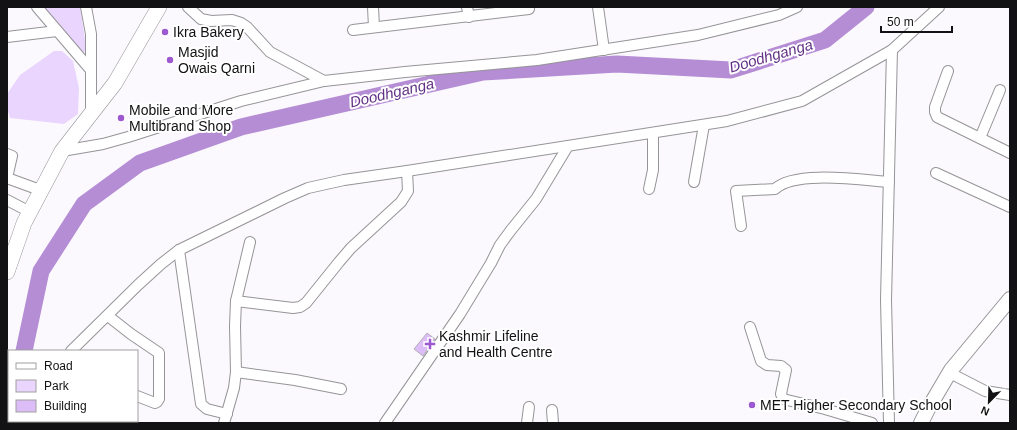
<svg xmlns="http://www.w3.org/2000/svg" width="1017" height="430" font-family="Helvetica,sans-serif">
<rect width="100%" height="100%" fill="#fcf9fe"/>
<g fill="#ead5fe">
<polygon points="41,7 80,7 87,52 80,52"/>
<polygon points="54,51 62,51 73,61 79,88 78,114 64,124 10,118 7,108 7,94 20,75"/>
</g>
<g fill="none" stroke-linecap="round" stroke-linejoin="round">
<g stroke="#b48dd5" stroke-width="17">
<polyline points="24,351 41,271 84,204 140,163 241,127 483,72 617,64 731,70 825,40 866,7"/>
<polyline points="15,423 15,421"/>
</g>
</g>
<polygon fill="#dcbdf8" stroke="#b3b1b5" points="427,333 435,339 423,356 414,349"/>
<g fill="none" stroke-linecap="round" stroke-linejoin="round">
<g stroke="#959497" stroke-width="12">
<g id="minor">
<polyline points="37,7 90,69"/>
<polyline points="86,7 91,34 91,114"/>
<polyline points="188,7 201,19 211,21 232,20 241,23 247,27 270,52 324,81"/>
<polyline points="373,7 374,27"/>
<polyline points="467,7 469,17"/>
<polyline points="598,7 604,50"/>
<polyline points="353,30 529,9"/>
<polyline points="7,37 57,31"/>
<polyline points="948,71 935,107 935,112 937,117 1010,153"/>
<polyline points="980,138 1000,90"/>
<polyline points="62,151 103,144 128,137 241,101 324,81 405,72 537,60 698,35 779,15 797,7"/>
<polyline points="7,154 12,156 7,178 40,190"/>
<polyline points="936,173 1010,207"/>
<polyline points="694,182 704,125"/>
<polyline points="649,189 653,170 653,133"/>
<polyline points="7,200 30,212"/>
<path d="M 741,226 L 736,191 L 775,189 C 794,170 862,180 889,182"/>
<polyline points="179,250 201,404 207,409 227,414"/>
<polyline points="236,301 293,308 300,307 306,303 339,262 351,248 401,202 408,191 407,171"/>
<polyline points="108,316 131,334 159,353 159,399 157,402 155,403 137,396"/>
<polyline points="750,327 761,361 767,365 781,366 786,370 781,394 783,399 825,409 872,423"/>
<polyline points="71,351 138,285 161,264 179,250 285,198 308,188 344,180 407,171 727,121 802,101 892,50"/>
<polyline points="236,372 295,380 341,389"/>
<polyline points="950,373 985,391 1010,395"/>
<polyline points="552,410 553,423"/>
<polyline points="36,423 36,421"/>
<polyline points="224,423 234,388 236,372 235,326 236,301 250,242"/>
<polyline points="385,423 460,314 491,263 500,245 511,230 536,199 568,146"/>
<polyline points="527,423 529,407"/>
<polyline points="889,423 886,300 892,50 939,7"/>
</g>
</g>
<g stroke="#959497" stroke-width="16">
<polyline id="secondary" points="921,423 928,409 951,370 1010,299"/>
</g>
<g stroke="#959497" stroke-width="16">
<polyline id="primary" points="7,272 24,223 62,151 115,83 159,7"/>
</g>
<use href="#minor" stroke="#fff" stroke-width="10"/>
<use href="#secondary" stroke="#fff" stroke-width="14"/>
<use href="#primary" stroke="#fff" stroke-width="15"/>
</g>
<g fill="#9d59cf" stroke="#fff" stroke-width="1.5">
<circle cx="165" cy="32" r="4"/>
<circle cx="170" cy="60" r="4"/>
<circle cx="121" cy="118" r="4"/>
<path d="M428 338h4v4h4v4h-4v4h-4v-4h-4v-4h4z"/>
<circle cx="752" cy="405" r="4"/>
</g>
<g text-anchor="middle" stroke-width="4" stroke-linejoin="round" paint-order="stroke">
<g font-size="14" fill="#121113" stroke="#fff" text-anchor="start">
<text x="173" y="37">Ikra Bakery</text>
<text x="178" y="57">Masjid<tspan x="178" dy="16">Owais Qarni</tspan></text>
<text x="129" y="115">Mobile and More<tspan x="129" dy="16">Multibrand Shop</tspan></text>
<text x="439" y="341">Kashmir Lifeline<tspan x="439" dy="16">and Health Centre</tspan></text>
<text x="760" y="410">MET Higher Secondary School</text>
</g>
<g font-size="15" font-style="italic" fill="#623185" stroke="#fff">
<text transform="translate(771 56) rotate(-16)" y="5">Doodhganga</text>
<text transform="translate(392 93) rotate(-13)" y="5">Doodhganga</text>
</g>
</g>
<rect width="1017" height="430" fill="none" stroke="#121113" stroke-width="16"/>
<rect x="8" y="350" width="130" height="72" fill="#ffffff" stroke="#a0a0a1"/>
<rect x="16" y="363" width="20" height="6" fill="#ffffff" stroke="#a0a0a1"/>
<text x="44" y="370" font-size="12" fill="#121113">Road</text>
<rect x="16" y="380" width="20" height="12" fill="#ead5fe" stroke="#a0a0a1"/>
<text x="44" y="390" font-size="12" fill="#121113">Park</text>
<rect x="16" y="400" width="20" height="12" fill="#dcbdf8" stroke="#a0a0a1"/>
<text x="44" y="410" font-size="12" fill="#121113">Building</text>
<g transform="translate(989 402) rotate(203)" stroke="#ffffff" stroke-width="3" paint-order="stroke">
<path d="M0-3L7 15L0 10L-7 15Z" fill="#121113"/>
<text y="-6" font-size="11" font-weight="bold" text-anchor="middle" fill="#121113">N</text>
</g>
<path d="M881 26v6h71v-6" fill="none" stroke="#121113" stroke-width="2"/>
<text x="887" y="26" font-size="12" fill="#121113" stroke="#ffffff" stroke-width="3" paint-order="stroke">50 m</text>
</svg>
